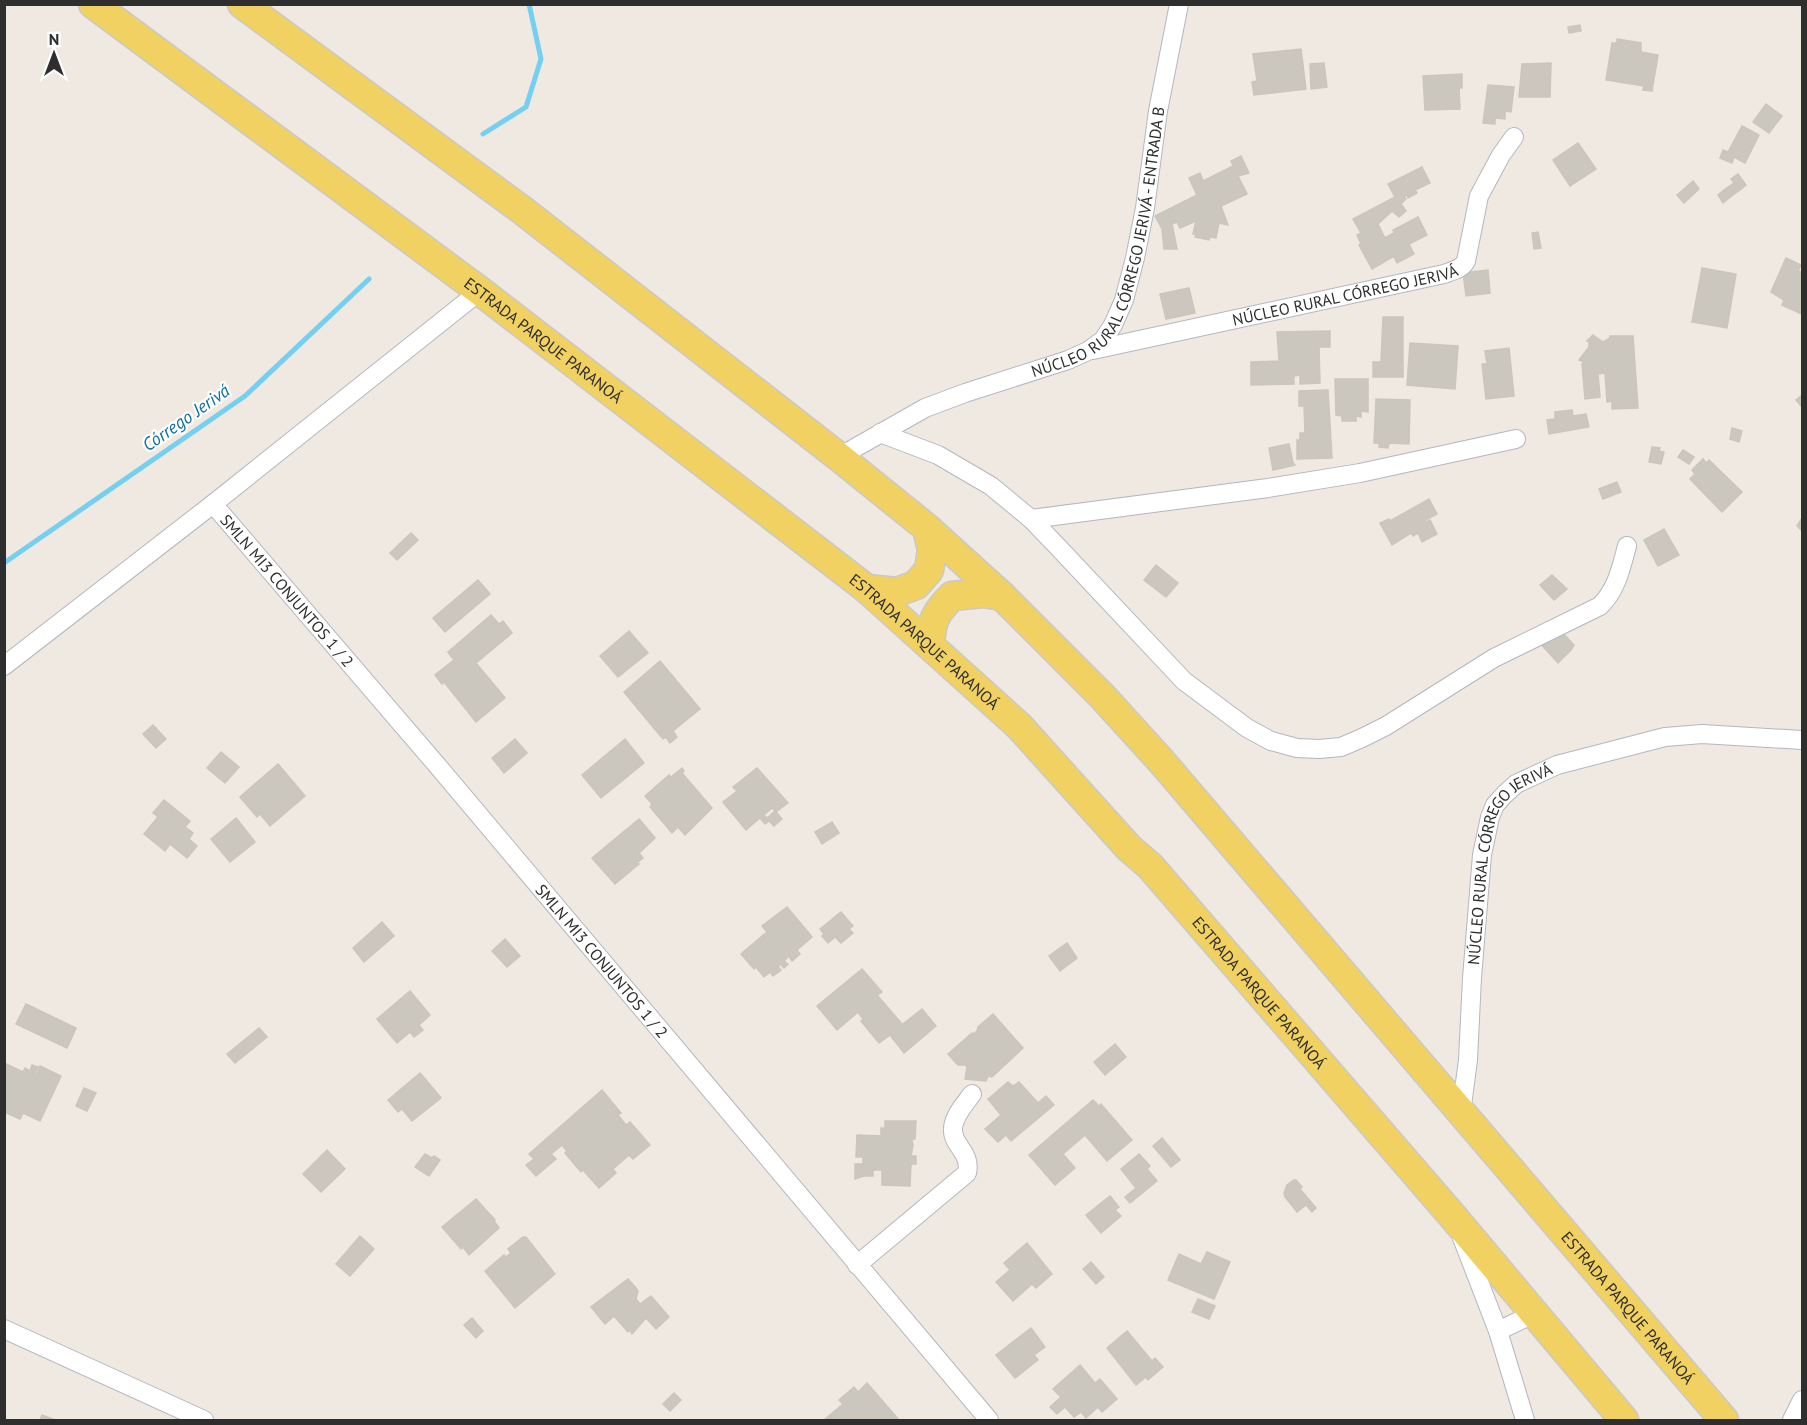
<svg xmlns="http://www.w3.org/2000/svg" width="1807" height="1425" font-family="'PT Sans',sans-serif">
<rect width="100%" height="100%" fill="#efe9e1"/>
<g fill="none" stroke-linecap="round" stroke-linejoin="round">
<g stroke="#75cff0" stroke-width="5">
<polyline points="483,134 526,107 541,59 529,4"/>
<polyline points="4,563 245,396 369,279"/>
</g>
</g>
<g fill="#cbc7bf" stroke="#cbc5ba" stroke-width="1.5" fill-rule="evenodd">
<polygon points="1580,25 1581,31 1569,33 1568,27"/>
<polygon points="1617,39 1641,43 1641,52 1658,55 1652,91 1643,90 1644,86 1606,80 1612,43 1617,43"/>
<polygon points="1301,49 1306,89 1254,95 1252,82 1257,81 1253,54"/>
<polygon points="1324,63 1327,87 1311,89 1310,64"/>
<polygon points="1551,63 1550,97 1519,97 1522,64"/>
<polygon points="1462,74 1462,88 1459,88 1460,109 1425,110 1423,76"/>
<polygon points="1488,85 1514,87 1511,112 1505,111 1505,119 1495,118 1495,124 1483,123"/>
<polygon points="1766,104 1782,116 1769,133 1753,122"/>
<polygon points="1742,126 1759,135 1745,163 1734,157 1732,163 1720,158 1723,150 1728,152"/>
<polygon points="1578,143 1596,169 1570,186 1553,160"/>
<polygon points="1241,156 1249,173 1238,176 1247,194 1221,206 1228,225 1219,223 1216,238 1210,237 1209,240 1195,237 1196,234 1193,234 1196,221 1180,228 1177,222 1172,224 1177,249 1164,249 1162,229 1155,216 1197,195 1189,178 1200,173 1203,181 1233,166 1231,161"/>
<polygon points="1422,167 1430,183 1415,190 1417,193 1408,198 1407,195 1404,196 1406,199 1401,204 1406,211 1399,217 1392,211 1378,224 1385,238 1394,233 1393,230 1418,217 1427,235 1409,244 1414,254 1397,263 1394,256 1372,269 1359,245 1361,244 1357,235 1361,233 1353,219 1395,197 1388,184"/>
<polygon points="1738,174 1746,185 1740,190 1731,179"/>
<polygon points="1693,181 1699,189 1684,203 1677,195"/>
<polygon points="1734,183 1740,190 1734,194 1732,191 1728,195 1724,190"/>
<polygon points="1724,190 1728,195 1732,191 1734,194 1723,203 1718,195"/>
<polygon points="1538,232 1541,248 1534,249 1532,233"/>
<polygon points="1786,258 1801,265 1798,271 1802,273 1802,314 1782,305 1784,300 1771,292"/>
<polygon points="1702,268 1736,274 1727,328 1692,322"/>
<polygon points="1488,270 1490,293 1466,296 1463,273"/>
<polygon points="1189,288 1195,313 1166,319 1160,294"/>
<polygon points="1383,317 1403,317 1403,377 1373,377 1373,362 1381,362"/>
<polygon points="1330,331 1330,347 1319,347 1320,383 1300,384 1300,375 1294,376 1294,384 1251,385 1251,362 1279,361 1277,332"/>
<polygon points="1593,335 1603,342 1610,338 1610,336 1633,336 1638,408 1612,409 1612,401 1607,402 1605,373 1598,374 1600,397 1585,399 1582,364 1584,362 1579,360 1589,347 1589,343 1592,343 1587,341"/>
<polygon points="1410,343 1458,346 1455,389 1407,385"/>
<polygon points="1509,348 1514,396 1486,399 1482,364 1487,364 1485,351"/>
<polygon points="1335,379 1368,379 1368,412 1362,411 1361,409 1361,417 1356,416 1356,421 1342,421 1342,416 1336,415"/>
<polygon points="1328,390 1332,458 1297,459 1297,440 1300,440 1300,433 1305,433 1304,406 1299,406 1299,391"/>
<polygon points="1802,395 1802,407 1796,400"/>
<polygon points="1376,399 1410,400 1409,444 1389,443 1388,448 1379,447 1379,443 1374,443"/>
<polygon points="1572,410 1573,416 1586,414 1589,427 1549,434 1547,420 1555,419 1555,412"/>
<polygon points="1732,428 1742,431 1739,442 1730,439"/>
<polygon points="1289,444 1293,463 1295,465 1273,470 1269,448"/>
<polygon points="1652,447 1660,448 1659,451 1664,452 1661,464 1649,462"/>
<polygon points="1683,450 1694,457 1689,464 1678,457"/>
<polygon points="1703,459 1706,463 1709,460 1742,492 1722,512 1690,479 1695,474 1692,470"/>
<polygon points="1617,482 1621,492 1603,499 1599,489"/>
<polygon points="1429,499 1437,514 1418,524 1419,525 1430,520 1437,534 1422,542 1418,533 1413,536 1411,533 1392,545 1380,523 1389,519 1390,521"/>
<polygon points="1802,518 1802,531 1797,526"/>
<polygon points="1664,529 1679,555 1658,566 1644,540"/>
<polygon points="411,533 418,540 397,560 390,553"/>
<polygon points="1156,565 1178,583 1166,597 1144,580"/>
<polygon points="1552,575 1567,589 1554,600 1540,585"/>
<polygon points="478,580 490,594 445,632 433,618"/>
<polygon points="491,615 499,624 503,621 512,633 476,663 505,698 476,722 444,682 442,684 435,675 454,660 448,652"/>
<polygon points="1558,628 1574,645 1571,650 1558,663 1540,643"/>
<polygon points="629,631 648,653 618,677 600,656"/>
<polygon points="660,661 700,709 673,731 677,737 670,743 666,737 663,739 624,692"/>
<polygon points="153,725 166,739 156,748 143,734"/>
<polygon points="515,739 527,753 504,773 492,758"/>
<polygon points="625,739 644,763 601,798 582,775"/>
<polygon points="221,752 239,767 225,783 207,768"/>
<polygon points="278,764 305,796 270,826 260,814 257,817 240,797"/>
<polygon points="682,768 684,771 682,773 712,808 685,835 678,827 672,833 650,807 652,804 645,796 669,775 671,777"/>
<path d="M 757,768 L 788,803 L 776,812 L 782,819 L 774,826 L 769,821 L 765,824 L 760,818 L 746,830 L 723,802 L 737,791 L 733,787 ZM 772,808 L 775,811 L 767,818 L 764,815 Z"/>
<polygon points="164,800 190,821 185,827 193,833 189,839 197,846 187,858 170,844 165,851 144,834 158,817 153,813"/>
<polygon points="236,818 255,842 230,862 211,839"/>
<polygon points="639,819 655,838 639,853 643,858 637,863 639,864 615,884 592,858"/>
<polygon points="832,822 839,833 822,844 815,832"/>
<polygon points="787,907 812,937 797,950 800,954 792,961 789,956 784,961 788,964 784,968 780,964 778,966 781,970 773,976 770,972 764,977 756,967 754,969 741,954 767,932 762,926"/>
<polygon points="841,912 853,926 849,929 853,933 841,943 835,937 828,943 822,936 824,934 820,929"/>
<polygon points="382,922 394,936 364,962 353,948"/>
<polygon points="505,939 520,956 507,967 492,951"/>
<polygon points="1067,943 1077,958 1060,971 1049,956"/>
<polygon points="862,969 882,992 877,995 902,1024 898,1028 922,1009 936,1026 904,1053 890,1035 879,1043 861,1021 863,1019 858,1012 837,1030 817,1006"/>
<polygon points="410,991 430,1015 419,1025 423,1030 414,1037 410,1032 397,1043 377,1019"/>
<polygon points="26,1004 76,1028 67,1048 16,1024"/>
<polygon points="993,1014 1023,1048 992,1077 988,1076 986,1081 965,1079 967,1067 965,1065 958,1065 948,1054 972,1033 973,1034 977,1031 978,1027"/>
<polygon points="259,1028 267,1037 235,1063 227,1054"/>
<polygon points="1115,1044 1126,1057 1105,1075 1094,1062"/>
<polygon points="4,1063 23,1072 25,1068 30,1071 32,1065 38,1067 35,1073 37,1074 40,1066 61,1076 40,1121 23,1113 20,1119 4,1112 7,1106 4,1105"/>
<polygon points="420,1073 441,1098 412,1121 402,1109 398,1112 388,1100"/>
<polygon points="1008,1082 1013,1086 1019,1082 1038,1103 1046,1096 1054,1105 1011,1141 1006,1135 998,1142 985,1129 1001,1115 988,1099"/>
<polygon points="84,1088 96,1093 87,1111 76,1106"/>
<polygon points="602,1090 621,1113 618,1115 626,1125 630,1122 650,1145 633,1159 629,1155 613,1169 616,1173 599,1188 583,1170 581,1172 565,1153 567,1151 562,1145 551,1154 556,1159 536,1176 526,1165 534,1159 529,1154"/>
<polygon points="1093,1100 1099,1106 1101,1104 1132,1140 1107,1161 1085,1135 1063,1154 1075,1168 1055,1185 1029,1155"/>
<polygon points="885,1121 916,1121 915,1139 912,1139 913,1145 911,1156 916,1156 916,1164 911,1164 910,1186 882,1185 882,1170 873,1170 873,1176 864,1176 855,1179 855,1164 863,1164 863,1157 856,1157 857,1135 881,1136 881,1128 885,1128"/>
<polygon points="1162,1138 1180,1160 1171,1167 1153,1146"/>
<polygon points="327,1150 345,1169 321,1192 303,1174"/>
<polygon points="425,1154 432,1158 434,1156 440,1160 429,1176 415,1167"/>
<polygon points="1139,1154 1150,1166 1147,1169 1157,1181 1130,1203 1125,1197 1136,1188 1121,1169"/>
<polygon points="1294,1180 1296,1180 1302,1187 1300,1189 1316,1208 1312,1212 1306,1205 1297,1212 1285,1197 1284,1193 1287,1185"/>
<polygon points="1110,1196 1119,1207 1115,1210 1121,1216 1101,1233 1086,1215"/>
<polygon points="476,1199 495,1220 494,1221 499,1228 469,1255 463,1247 461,1249 442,1227"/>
<polygon points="360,1236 374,1249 350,1276 336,1264"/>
<polygon points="523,1237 526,1237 555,1274 515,1308 485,1271 504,1255 506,1257 511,1253 508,1249"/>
<polygon points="1027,1243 1052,1274 1036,1288 1032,1284 1013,1301 996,1282 1010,1270 1004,1263"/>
<polygon points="1207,1252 1230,1262 1214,1299 1168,1280 1179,1254 1201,1264"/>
<polygon points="1091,1262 1104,1277 1096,1284 1083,1269"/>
<polygon points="628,1279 636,1288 635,1288 638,1291 636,1299 640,1304 651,1296 669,1317 656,1329 646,1318 632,1334 630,1330 628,1332 614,1316 605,1324 591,1307"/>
<polygon points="1198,1299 1215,1306 1209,1319 1192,1312"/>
<polygon points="472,1318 483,1331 476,1338 464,1325"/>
<polygon points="1031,1328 1045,1347 1034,1355 1038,1360 1015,1378 996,1355"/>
<polygon points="1127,1331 1152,1361 1155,1358 1163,1367 1148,1380 1146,1377 1136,1385 1107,1348"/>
<polygon points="1080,1365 1095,1383 1100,1379 1117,1399 1102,1412 1098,1407 1086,1418 1081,1412 1074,1417 1065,1407 1057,1414 1050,1407 1061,1397 1053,1389"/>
<polygon points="867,1383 899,1420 824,1420 843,1404 839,1400 854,1387 858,1392"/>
<polygon points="674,1393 681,1400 670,1411 663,1404"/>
<polygon points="42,1415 55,1420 40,1420"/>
</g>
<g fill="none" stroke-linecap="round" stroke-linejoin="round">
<g stroke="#b4b7c1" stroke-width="20">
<g id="street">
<path id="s1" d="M 1093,350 L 1444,274 C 1452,271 1462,269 1466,261 L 1479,196 L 1501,155 L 1514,137"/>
<path d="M 880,433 L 938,455 L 991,486 L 1031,519 L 1057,546 L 1184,681 L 1247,728 L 1271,741 L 1297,748 L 1319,749 L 1341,747 L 1362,738 L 1386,726 L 1494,658 L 1600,606 C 1617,589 1621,568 1627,546"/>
<path id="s2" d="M 839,457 L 925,408 L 965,393 L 1068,360 L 1088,351 L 1103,340 L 1113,325 L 1124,300 L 1135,258 L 1145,208 L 1158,111 L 1179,4"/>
<path id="s3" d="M 213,504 L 436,764 L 989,1420"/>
<polyline points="1031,519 1268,488 1360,473 1516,439"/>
<polyline points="4,666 213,504 480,291"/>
<path id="s4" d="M 1461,1113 L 1468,1060 L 1472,978 L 1482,855 L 1490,817 L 1495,805 L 1505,794 L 1516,784 L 1557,765 L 1665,737 L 1702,734 L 1802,740"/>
<polyline points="1462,1238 1498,1331 1525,1420"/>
<path d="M 857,1265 L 967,1173 C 972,1152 951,1145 953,1128 C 954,1115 965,1104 972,1094"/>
<polyline points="4,1329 204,1420"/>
<polyline points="1498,1331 1533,1314"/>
<polyline points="1792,1420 1802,1400"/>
</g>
</g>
<g stroke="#c9c9c9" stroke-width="31">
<g id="primary">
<path id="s5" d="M 93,4 L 480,291 L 867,589 L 1019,726 L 1129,848 L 1150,866 L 1455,1219 L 1624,1420"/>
<path id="s6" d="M 242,4 L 522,210 L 839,457 L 927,528 L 1002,596 L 1102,696 L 1162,762 L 1724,1420"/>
<polyline points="867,589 897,592 916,585 929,570 932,550 927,528"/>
<path d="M 930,645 C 931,621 936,612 952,596 L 983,593 L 1002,596"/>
</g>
</g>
<use href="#street" stroke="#fff" stroke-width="18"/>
<use href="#primary" stroke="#f2d163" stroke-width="28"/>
</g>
<g text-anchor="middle" stroke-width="4.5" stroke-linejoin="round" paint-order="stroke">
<g font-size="16" fill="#2e2e2e" stroke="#fff">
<text dy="6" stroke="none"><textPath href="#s2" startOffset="372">NÚCLEO RURAL CÓRREGO JERIVÁ - ENTRADA B</textPath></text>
<text dy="6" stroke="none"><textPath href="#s1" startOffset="258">NÚCLEO RURAL CÓRREGO JERIVÁ</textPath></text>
<text dy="6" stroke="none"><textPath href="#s5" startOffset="562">ESTRADA PARQUE PARANOÁ</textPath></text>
<text dy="6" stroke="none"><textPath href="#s3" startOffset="114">SMLN MI3 CONJUNTOS 1 / 2</textPath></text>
<text dy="6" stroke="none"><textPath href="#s5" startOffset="1048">ESTRADA PARQUE PARANOÁ</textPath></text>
<text dy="6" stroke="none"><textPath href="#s4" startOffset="264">NÚCLEO RURAL CÓRREGO JERIVÁ</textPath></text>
<text dy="6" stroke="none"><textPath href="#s3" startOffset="600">SMLN MI3 CONJUNTOS 1 / 2</textPath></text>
<text dy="6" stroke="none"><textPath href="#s5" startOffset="1534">ESTRADA PARQUE PARANOÁ</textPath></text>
<text dy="6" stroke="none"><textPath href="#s6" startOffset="1912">ESTRADA PARQUE PARANOÁ</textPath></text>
</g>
<g font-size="18" font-style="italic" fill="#0d6fa3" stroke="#fff">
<text transform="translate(186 418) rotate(-35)" y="6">Córrego Jerivá</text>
</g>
</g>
<rect width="1807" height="1425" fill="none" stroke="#2e2e2e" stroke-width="12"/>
<g transform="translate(54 54)" stroke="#ffffff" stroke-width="4.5" paint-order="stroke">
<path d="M0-4.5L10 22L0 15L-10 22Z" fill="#2e2e2e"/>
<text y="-9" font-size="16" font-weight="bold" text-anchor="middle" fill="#2e2e2e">N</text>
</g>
</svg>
